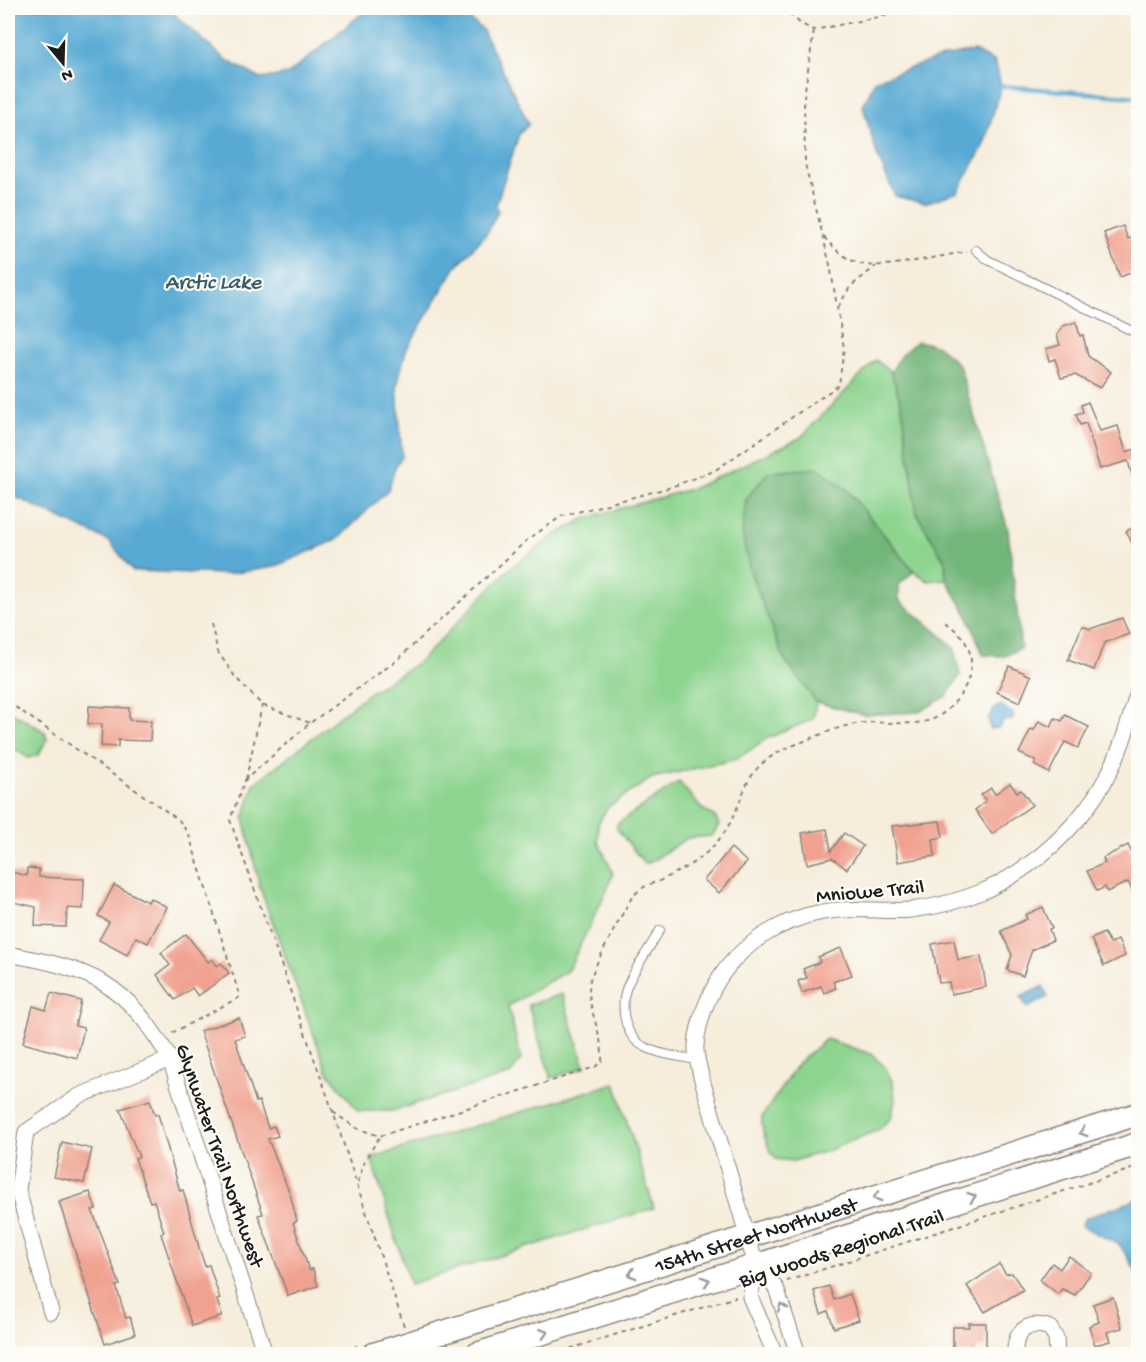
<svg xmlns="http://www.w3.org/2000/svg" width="1146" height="1362" font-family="'Gochi Hand',sans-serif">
<rect width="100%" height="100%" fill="#fdfcf7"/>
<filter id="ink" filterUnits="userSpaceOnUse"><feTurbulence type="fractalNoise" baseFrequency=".0167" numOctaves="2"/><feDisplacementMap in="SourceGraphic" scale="12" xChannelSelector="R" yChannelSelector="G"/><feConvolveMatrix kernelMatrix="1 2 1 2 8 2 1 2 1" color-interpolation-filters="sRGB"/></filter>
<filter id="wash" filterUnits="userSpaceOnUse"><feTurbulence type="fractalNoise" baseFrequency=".008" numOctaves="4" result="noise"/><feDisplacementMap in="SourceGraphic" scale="24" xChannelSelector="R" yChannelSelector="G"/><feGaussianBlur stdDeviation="1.35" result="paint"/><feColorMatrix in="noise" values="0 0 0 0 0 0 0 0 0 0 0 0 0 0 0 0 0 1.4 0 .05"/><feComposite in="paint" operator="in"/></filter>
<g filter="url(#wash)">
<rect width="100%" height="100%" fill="#f6eddb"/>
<g fill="#8dd48f" stroke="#547856" stroke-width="1.5">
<polygon points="876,360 891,372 902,406 917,514 945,561 946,579 928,581 914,571 846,489 783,657 816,702 813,719 766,739 737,759 652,778 607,808 598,824 598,841 613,873 607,890 568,970 508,1006 521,1059 511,1074 392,1111 358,1111 327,1071 260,888 244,818 254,784 370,692 419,662 509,569 554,536 586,518 694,488 800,438"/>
<polygon points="8,710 45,732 47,740 38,755 28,758 8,744"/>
<polygon points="679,782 701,808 715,817 719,825 712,836 687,838 649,863 644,863 617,829 617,824"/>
<polygon points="562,994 585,1067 551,1078 528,1005"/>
<path d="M 826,1039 L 871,1054 L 885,1067 L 893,1083 L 895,1101 L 891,1118 L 878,1130 L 827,1151 L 793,1161 L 776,1159 C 767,1148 761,1131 762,1117 L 798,1063 Z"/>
<polygon points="615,1083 654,1208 410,1284 371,1158"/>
</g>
<g fill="#72b67a" stroke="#47694b" stroke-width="1.5">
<polygon points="917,341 938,346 959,365 1008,530 1021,648 1005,656 983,655 968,616 946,579 945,561 917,514 902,406 891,372 901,355"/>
<polygon points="819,468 846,489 914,571 899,585 899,600 954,647 960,675 947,696 919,712 864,715 816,702 783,657 750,571 742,534 746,499 768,472"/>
</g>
<g fill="#59aad4" stroke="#3a6378" stroke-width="1.5">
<polygon points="8,8 167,8 225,59 261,79 288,74 369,8 456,8 482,29 529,124 519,134 496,205 498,212 487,233 455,268 406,350 397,386 402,457 396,465 388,490 338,539 274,567 228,574 133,571 109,541 13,496 8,488"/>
<polygon points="974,51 995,62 1001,86 984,145 958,192 925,203 895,196 877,155 863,106 875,80 942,57"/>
<polygon points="1001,705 1013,714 1013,720 1004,721 998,728 990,729 988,719 995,708"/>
<polygon points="1043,986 1048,997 1027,1008 1021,997"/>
<polygon points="1138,1199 1138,1274 1120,1245 1081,1226 1085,1218"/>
</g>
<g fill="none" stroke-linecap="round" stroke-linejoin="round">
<polyline stroke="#59aad4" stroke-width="4.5" points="1001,86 1138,97"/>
</g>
<g id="blocks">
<g fill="#f0a18f">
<polygon points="1123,226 1128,239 1138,235 1138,257 1134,258 1138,270 1120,277 1104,233"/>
<polygon points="1076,322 1080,336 1083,335 1088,356 1111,372 1100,388 1075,375 1061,378 1055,359 1049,361 1046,349 1060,345 1057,335 1063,326"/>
<polygon points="1088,402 1100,431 1118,426 1126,452 1138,448 1138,486 1135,486 1128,461 1100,469 1086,423 1080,425 1076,414 1083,412 1081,405"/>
<polygon points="1138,525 1138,555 1126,531"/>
<polygon points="1122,618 1129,634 1104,643 1094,670 1068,660 1082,626 1090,629"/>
<polygon points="1009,666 1031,676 1020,702 997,692"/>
<polygon points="89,706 129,708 129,720 151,721 150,741 118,740 118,747 101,746 102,724 88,724"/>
<polygon points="1065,715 1089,727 1078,748 1065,742 1049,773 1034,765 1036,761 1019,753 1031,729 1034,730 1039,721 1051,727 1055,718 1062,721"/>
<polygon points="1010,783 1017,792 1021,790 1032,805 992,834 975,810 986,801 981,795 991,788 995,794"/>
<polygon points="940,821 943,837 933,839 935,856 898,862 892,826"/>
<polygon points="827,829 831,851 844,833 863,846 847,869 832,858 807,864 802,833"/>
<polygon points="1128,845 1138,866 1138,902 1128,882 1107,892 1105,887 1097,891 1087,871 1105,863 1103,858"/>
<polygon points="731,848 747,862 719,893 704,880"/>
<polygon points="27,868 39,869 39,877 84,879 83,909 67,908 66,927 35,926 36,907 8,901 8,871 27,876"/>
<polygon points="114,885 148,902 150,898 167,907 148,943 136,937 127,955 99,940 109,922 98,916"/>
<polygon points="1043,907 1052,928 1049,929 1053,940 1032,950 1023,976 1007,970 1012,955 1001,931 1027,919 1025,915"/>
<polygon points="1104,933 1110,943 1118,940 1125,956 1104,966 1091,939"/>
<polygon points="186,934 208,962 212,959 217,966 221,963 229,973 198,996 192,988 175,1000 157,975 170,965 161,953"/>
<polygon points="954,940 958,960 981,956 986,987 951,994 949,982 939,983 932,944"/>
<polygon points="841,948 852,975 833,982 836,988 824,993 821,986 802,993 798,981 807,978 803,969 820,962 818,957"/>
<polygon points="51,993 81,1001 75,1026 84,1028 77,1058 23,1043 33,1006 46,1010"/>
<polygon points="239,1018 245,1036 235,1039 256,1102 259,1101 268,1128 274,1126 278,1136 268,1139 290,1194 297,1221 293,1223 309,1270 313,1269 318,1286 288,1296 258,1215 263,1214 200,1031"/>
<polygon points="150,1100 155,1115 158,1114 180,1191 183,1190 200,1251 205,1266 209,1265 220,1299 217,1300 222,1316 192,1326 161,1234 164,1232 154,1201 150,1202 135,1158 139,1157 120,1109"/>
<polygon points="62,1142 92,1149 84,1183 54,1177"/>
<polygon points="90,1192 96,1209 92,1210 120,1285 116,1286 126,1318 130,1317 135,1334 105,1344 59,1202"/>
<polygon points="1069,1256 1091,1273 1075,1295 1062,1289 1058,1294 1040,1280 1052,1263 1060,1269"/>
<polygon points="999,1264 1006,1274 1012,1273 1023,1290 985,1312 967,1286"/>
<polygon points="829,1286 834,1300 850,1294 859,1320 834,1328 828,1311 821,1314 814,1291"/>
<polygon points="1113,1297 1122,1328 1107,1332 1110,1341 1095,1345 1089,1326 1099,1322 1093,1304"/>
<polygon points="969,1323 986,1323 986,1347 977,1347 977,1354 953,1354 953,1327 969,1327"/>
</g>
</g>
</g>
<g filter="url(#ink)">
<use href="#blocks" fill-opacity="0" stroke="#89847c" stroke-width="1.5"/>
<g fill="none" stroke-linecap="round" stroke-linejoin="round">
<g stroke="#89847c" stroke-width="10">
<g id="lane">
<polyline points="976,250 988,260 1138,334"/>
<path d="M 660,930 C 650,947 638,964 629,982 C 619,1002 622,1036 645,1047 C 661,1055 680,1057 698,1060"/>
</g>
</g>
<g stroke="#89847c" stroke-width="17">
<g id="street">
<path d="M 8,954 C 94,970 125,982 170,1059 L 265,1354"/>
<polyline points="756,1266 776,1288 798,1354"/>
<polyline points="51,1312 18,1190 26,1132 79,1096 170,1059"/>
<path d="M 775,1354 L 750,1297 L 756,1266 L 701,1076 C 699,1066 695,1055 696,1045 C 698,1021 709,993 723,973 C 749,937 794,913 839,910 C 863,908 887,912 911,910 C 936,907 963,900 986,890 C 1045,862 1097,810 1120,748 C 1127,730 1132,711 1138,692"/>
<path d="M 1015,1354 C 1014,1331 1028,1320 1050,1328 L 1056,1338 L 1057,1354"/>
</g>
</g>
<g stroke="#89847c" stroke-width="25">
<g id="secondary">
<path id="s1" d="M 374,1354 L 1138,1114"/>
<polyline points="477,1354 1138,1144"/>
</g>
</g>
<g stroke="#89847c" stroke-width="2" stroke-dasharray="4.5 4.5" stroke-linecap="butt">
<polyline points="783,8 801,24 814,30 923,8"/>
<path d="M 824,237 C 835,249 846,260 861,264 C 884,270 941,255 967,252"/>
<polyline points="838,307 850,287 876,266"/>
<polyline points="211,624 218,652 236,678 262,705 310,723"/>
<polyline points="8,702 179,820 189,835 240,997 172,1033"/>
<polyline points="246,779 262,705"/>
<path d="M 333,1112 L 356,1128 L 380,1136 L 595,1067 L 602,1061 C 604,1034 585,1007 590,980 C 593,968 623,912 631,899 C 634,894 640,890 644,887 C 651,883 659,882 665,878 C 685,869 703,858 717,842 C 752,801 732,768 797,744 C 818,736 840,725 862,723 C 885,720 919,729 939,716 C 965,699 984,661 960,635 C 955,629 949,625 943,620"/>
<polyline points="358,1182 365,1160 380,1136"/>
<polyline points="787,1281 1138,1167"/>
<polyline points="404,1326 333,1112 230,820 245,780 310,723 396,661 527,540 562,516 668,488 714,471 839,385 844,348 830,265 805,164 804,97 814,30"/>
<polyline points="329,1354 357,1346"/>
<polyline points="553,1354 736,1297"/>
</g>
<use href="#lane" stroke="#fff" stroke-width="8"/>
<use href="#street" stroke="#fff" stroke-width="15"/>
<use href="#secondary" stroke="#fff" stroke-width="22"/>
</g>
<defs><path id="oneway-chevron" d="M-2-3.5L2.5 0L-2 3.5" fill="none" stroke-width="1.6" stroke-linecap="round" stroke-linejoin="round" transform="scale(1.5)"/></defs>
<g stroke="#999">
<use href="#oneway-chevron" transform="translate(1083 1132) rotate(162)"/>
<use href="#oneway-chevron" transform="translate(877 1197) rotate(162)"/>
<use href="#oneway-chevron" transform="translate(972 1197) rotate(-18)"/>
<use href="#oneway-chevron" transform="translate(632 1274) rotate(163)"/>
<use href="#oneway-chevron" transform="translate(706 1281) rotate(-18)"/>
<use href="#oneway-chevron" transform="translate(782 1307) rotate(-109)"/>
<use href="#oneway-chevron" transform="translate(544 1333) rotate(-18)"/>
</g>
</g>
<g text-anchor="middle" stroke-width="4.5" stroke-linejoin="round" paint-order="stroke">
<g font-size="21" fill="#1c1c1c" stroke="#fdfcf7">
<text transform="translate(870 890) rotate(-5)" y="7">Mniowe Trail</text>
<text transform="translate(221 1155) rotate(71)" y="7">Glynwater Trail Northwest</text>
<text dy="7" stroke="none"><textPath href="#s1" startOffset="400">154th Street Northwest</textPath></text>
<text transform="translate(841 1247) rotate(-18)" y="7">Big Woods Regional Trail</text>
</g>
<g font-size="22" font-style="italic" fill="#375c6f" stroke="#fdfcf7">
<text x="213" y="288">Arctic Lake</text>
</g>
</g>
<rect width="1146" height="1362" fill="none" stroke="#fdfcf7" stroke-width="30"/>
<g transform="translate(63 63) rotate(161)" stroke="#fdfcf7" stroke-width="4.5" paint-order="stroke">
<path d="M0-4.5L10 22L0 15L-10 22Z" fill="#1c1c1c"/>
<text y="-9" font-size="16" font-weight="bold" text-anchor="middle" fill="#1c1c1c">N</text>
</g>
</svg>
